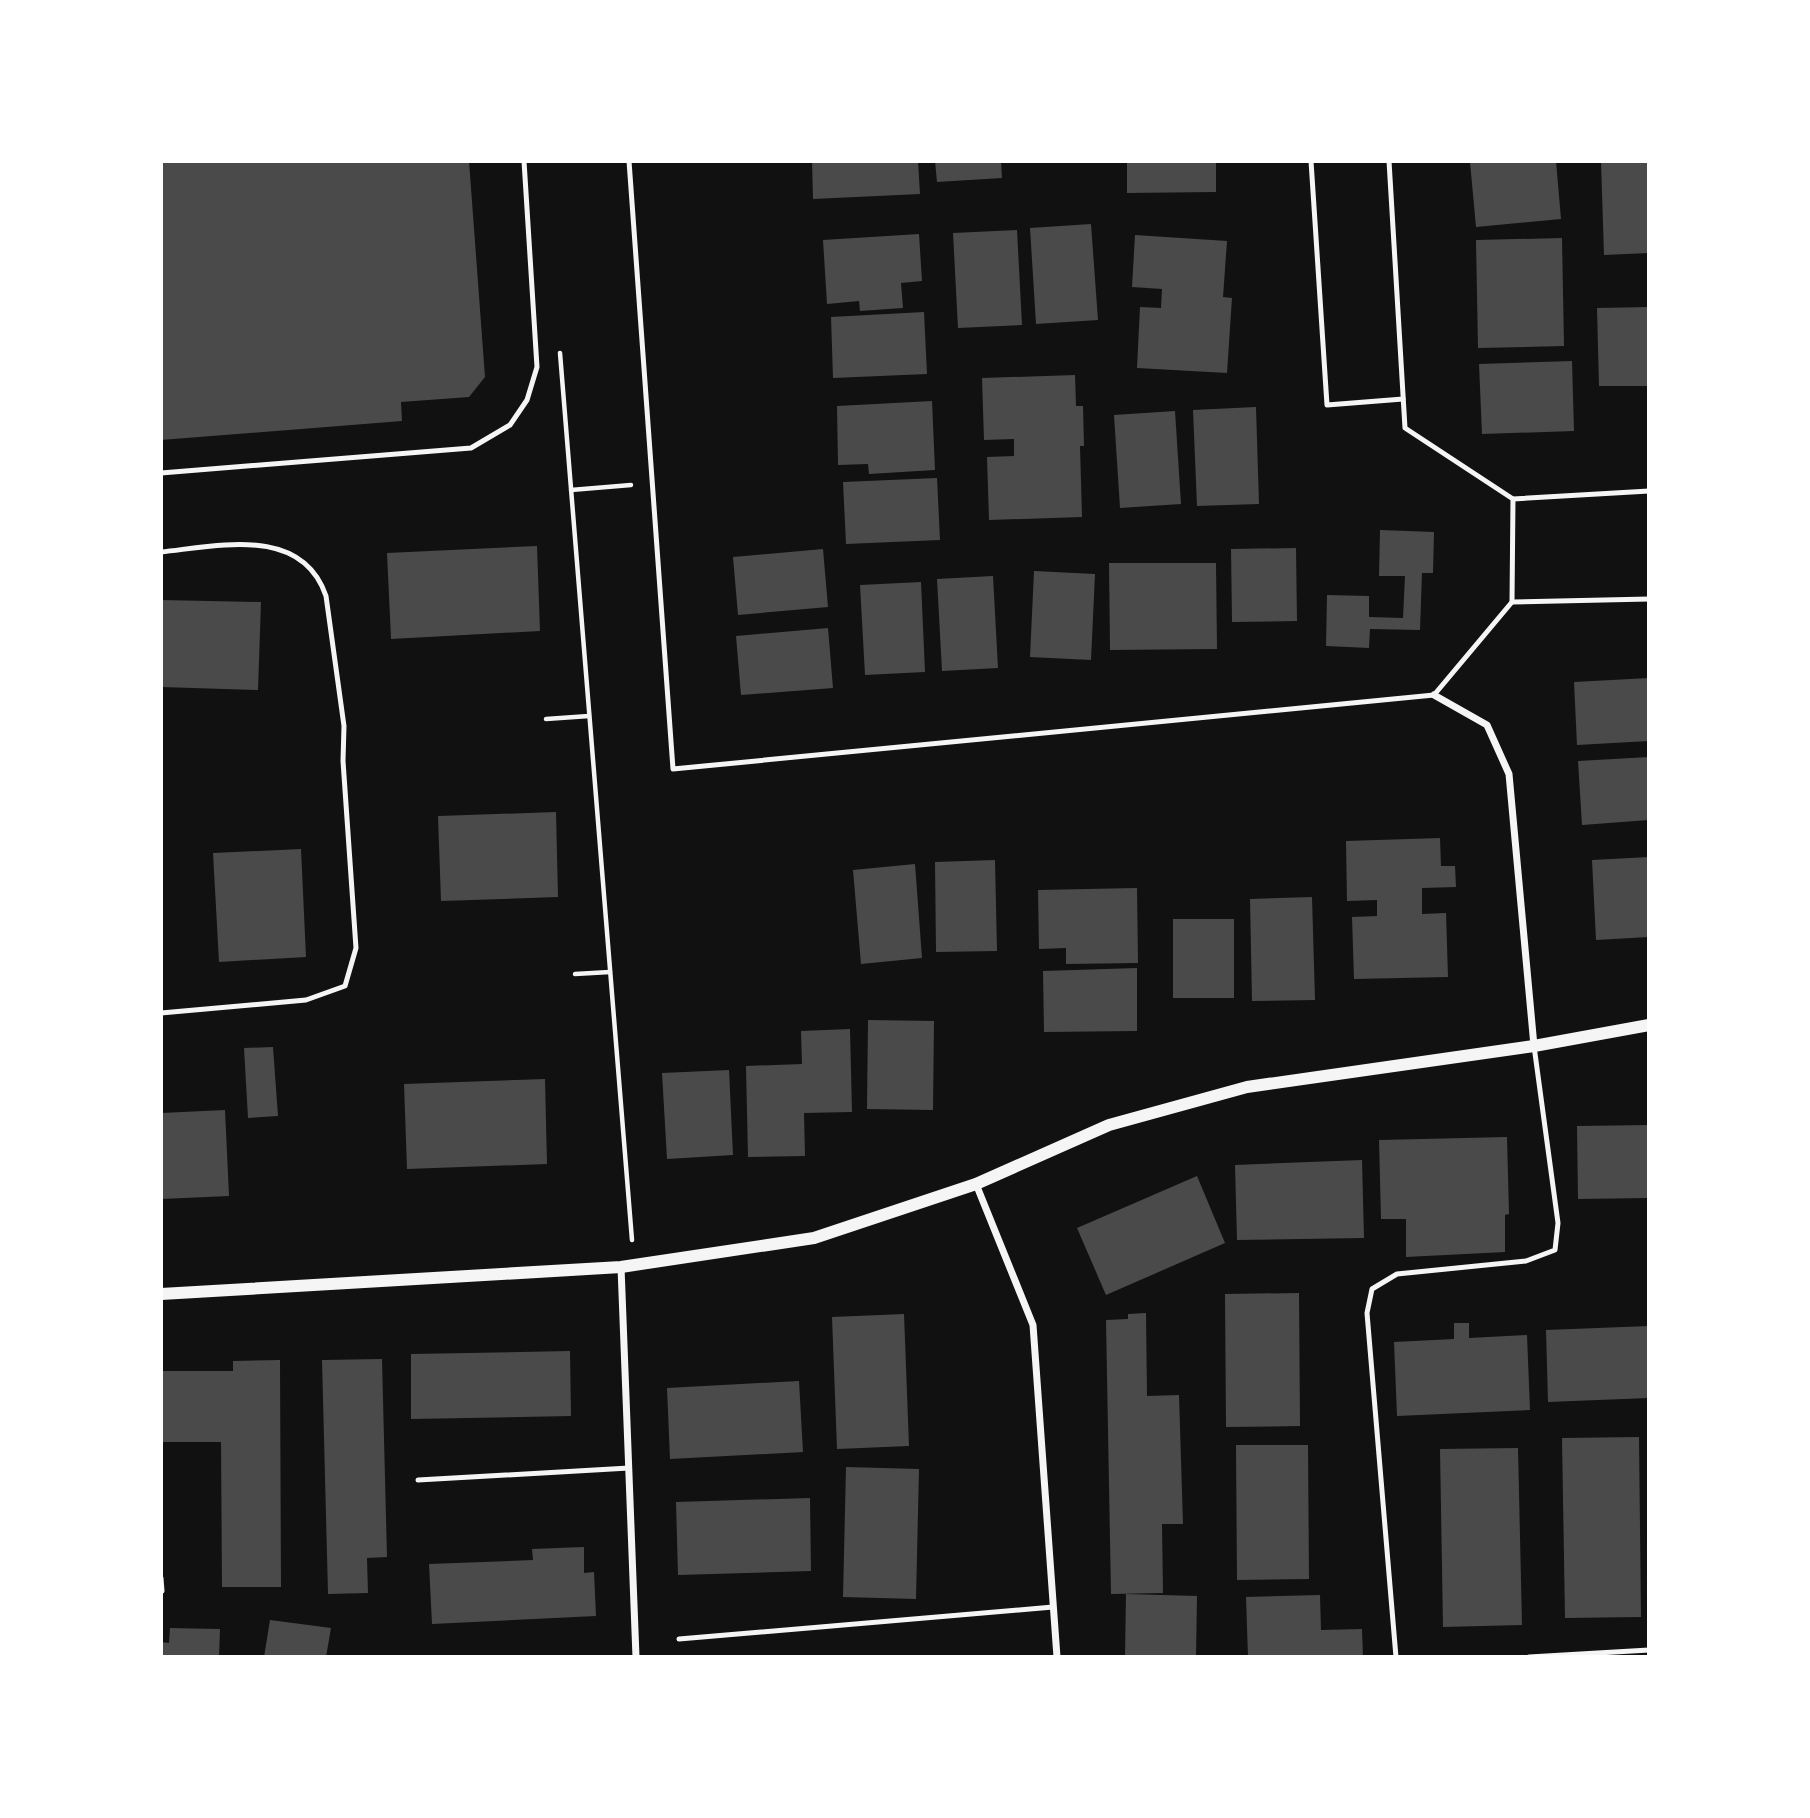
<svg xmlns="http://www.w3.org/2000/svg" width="1810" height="1818" font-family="Arial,sans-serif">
<rect width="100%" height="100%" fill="#111"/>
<g fill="#4a4a4a">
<polygon points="161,161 469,161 485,377 469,397 401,402 402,421 161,440"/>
<polygon points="812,161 918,161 920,194 813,199"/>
<polygon points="935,161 1001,161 1002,178 937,182"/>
<polygon points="1127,161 1216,161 1216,192 1127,193"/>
<polygon points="1556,161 1561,219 1476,227 1470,162"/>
<polygon points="1649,161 1649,253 1604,255 1601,162"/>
<polygon points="1091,224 1098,320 1036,324 1030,228"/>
<polygon points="1017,230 1022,325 958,328 953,233"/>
<polygon points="919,234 922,281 901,283 903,308 860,311 859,301 827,304 823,240"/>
<polygon points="1135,235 1227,241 1223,297 1232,298 1227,373 1137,368 1140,307 1161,308 1162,289 1132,287"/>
<polygon points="1562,238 1564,346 1478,348 1476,240"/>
<polygon points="1649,307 1649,386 1599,386 1597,308"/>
<polygon points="924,312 927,374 833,378 831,317"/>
<polygon points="1572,361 1574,431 1482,434 1479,364"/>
<polygon points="1075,375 1076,406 1083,406 1084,446 1080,446 1082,517 989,520 987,457 1014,456 1014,439 984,440 982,378"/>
<polygon points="932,401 935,470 869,474 868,464 838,465 837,406"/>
<polygon points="1256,407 1259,504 1197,506 1193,410"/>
<polygon points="1175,411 1181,504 1120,508 1114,415"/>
<polygon points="937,478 940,540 846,544 843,482"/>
<polygon points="1380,530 1434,532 1433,573 1422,573 1420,630 1370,629 1369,648 1326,646 1327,595 1369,596 1369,617 1403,618 1405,576 1379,576"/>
<polygon points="537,546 540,631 391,639 387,553"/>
<polygon points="1296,548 1297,621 1232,622 1231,549"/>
<polygon points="823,549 828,607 738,615 733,557"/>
<polygon points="1109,563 1216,563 1217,649 1110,650"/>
<polygon points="1034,571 1095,574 1091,660 1030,657"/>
<polygon points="993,576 998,668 942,671 937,579"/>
<polygon points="921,582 925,672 865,675 860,585"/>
<polygon points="161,600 261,602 258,690 161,687"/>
<polygon points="828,628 833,688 741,695 736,636"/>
<polygon points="1649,678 1649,741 1577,745 1574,682"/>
<polygon points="1649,757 1649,820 1582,825 1578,761"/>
<polygon points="556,812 558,897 441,901 438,816"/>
<polygon points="1440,838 1441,866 1455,866 1456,887 1422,888 1422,914 1446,913 1448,977 1354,979 1352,917 1377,916 1377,900 1347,901 1346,841"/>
<polygon points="301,849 306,957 219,962 213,853"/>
<polygon points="1649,857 1649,937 1596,940 1592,860"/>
<polygon points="995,860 997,951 936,952 935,862"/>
<polygon points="915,864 922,958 861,964 853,870"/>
<polygon points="1137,888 1138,963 1066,964 1066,948 1039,949 1038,890"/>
<polygon points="1312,897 1315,1000 1252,1001 1250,899"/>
<rect x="1173" y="919" width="61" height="79"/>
<polygon points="1137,968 1137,1031 1044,1032 1043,971"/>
<polygon points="868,1020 934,1021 933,1110 867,1109"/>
<polygon points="850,1029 852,1112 804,1113 805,1156 748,1157 746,1066 802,1064 801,1031"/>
<polygon points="273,1047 278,1116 248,1118 244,1048"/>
<polygon points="729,1070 733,1155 667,1159 662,1073"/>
<polygon points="545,1079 547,1164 407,1169 404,1084"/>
<polygon points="225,1110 229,1196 161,1199 161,1113"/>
<polygon points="1649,1125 1649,1198 1578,1199 1577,1126"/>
<polygon points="1507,1137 1509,1214 1505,1215 1505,1252 1406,1257 1406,1219 1381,1219 1379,1140"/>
<polygon points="1362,1160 1364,1238 1237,1240 1235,1165"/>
<polygon points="1197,1176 1225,1243 1106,1295 1077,1228"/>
<polygon points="1299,1293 1300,1426 1226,1427 1225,1294"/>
<polygon points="1146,1313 1147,1396 1179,1395 1183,1524 1162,1524 1163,1593 1111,1594 1106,1320 1128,1319 1128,1314"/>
<polygon points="904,1314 909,1446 837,1449 832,1317"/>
<polygon points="1454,1323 1469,1323 1469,1338 1527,1335 1530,1410 1397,1416 1394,1342 1454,1339"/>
<polygon points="1649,1326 1649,1398 1548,1402 1546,1330"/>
<polygon points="570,1351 571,1416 411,1419 411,1354"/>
<polygon points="382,1359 387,1557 367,1558 368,1593 328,1594 322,1360"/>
<polygon points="280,1360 281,1587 222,1587 221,1442 162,1442 162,1371 233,1371 233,1361"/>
<polygon points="799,1381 803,1452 670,1459 667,1388"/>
<polygon points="1639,1437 1641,1617 1565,1618 1562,1438"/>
<polygon points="1236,1445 1308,1445 1309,1579 1237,1580"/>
<polygon points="1518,1448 1522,1625 1443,1627 1440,1449"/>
<polygon points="846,1467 919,1469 916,1599 843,1597"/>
<polygon points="810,1498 811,1571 678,1575 676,1502"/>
<polygon points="584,1547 584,1573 594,1572 596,1616 432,1624 429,1564 533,1560 532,1549"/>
<polygon points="1126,1594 1197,1596 1196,1657 1125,1657"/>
<polygon points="1320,1595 1321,1630 1362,1629 1363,1657 1248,1657 1246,1597"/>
<polygon points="270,1620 331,1628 326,1657 264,1657"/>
<polygon points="170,1628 220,1629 219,1657 161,1657 161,1642 169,1643"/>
</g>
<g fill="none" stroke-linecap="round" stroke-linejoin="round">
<g stroke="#f5f5f5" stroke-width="4.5">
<polyline points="560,353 632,1240"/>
<polyline points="571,490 631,485"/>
<polyline points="546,719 589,716"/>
<polyline points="575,974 610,972"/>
</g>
<g stroke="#f5f5f5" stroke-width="5">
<polyline points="629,161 673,769 1434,695 1512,602 1513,499 1405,428 1389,161"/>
<polyline points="1311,161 1327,405 1403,399"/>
<polyline points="161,473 471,448 510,425 527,400 537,367 524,161"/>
<polyline points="1513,499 1649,491"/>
<path d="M 161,552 C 218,546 302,525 326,596 L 344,726 L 343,761 L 356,948 L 345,986 L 306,1000 L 161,1013"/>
<polyline points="1512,602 1649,599"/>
<polyline points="418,1480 629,1468"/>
<polyline points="161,1578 162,1591"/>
<polyline points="679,1639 1053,1607"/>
<polyline points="1396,1657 1367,1313 1372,1289 1397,1274 1526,1261 1555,1250 1558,1223 1534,1046"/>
<polyline points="1529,1657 1649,1650"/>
</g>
<g stroke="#f5f5f5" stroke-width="7">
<polyline points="1434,695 1487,725 1509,774 1534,1046"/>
<polyline points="976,1184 1033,1325 1057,1657"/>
<polyline points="621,1267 636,1657"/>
</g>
<polyline stroke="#f5f5f5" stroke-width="12" points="161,1294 621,1267 814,1238 976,1184 1109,1125 1247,1087 1534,1046 1649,1025"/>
</g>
<rect width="1810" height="1818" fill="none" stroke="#ffffff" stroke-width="326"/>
</svg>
